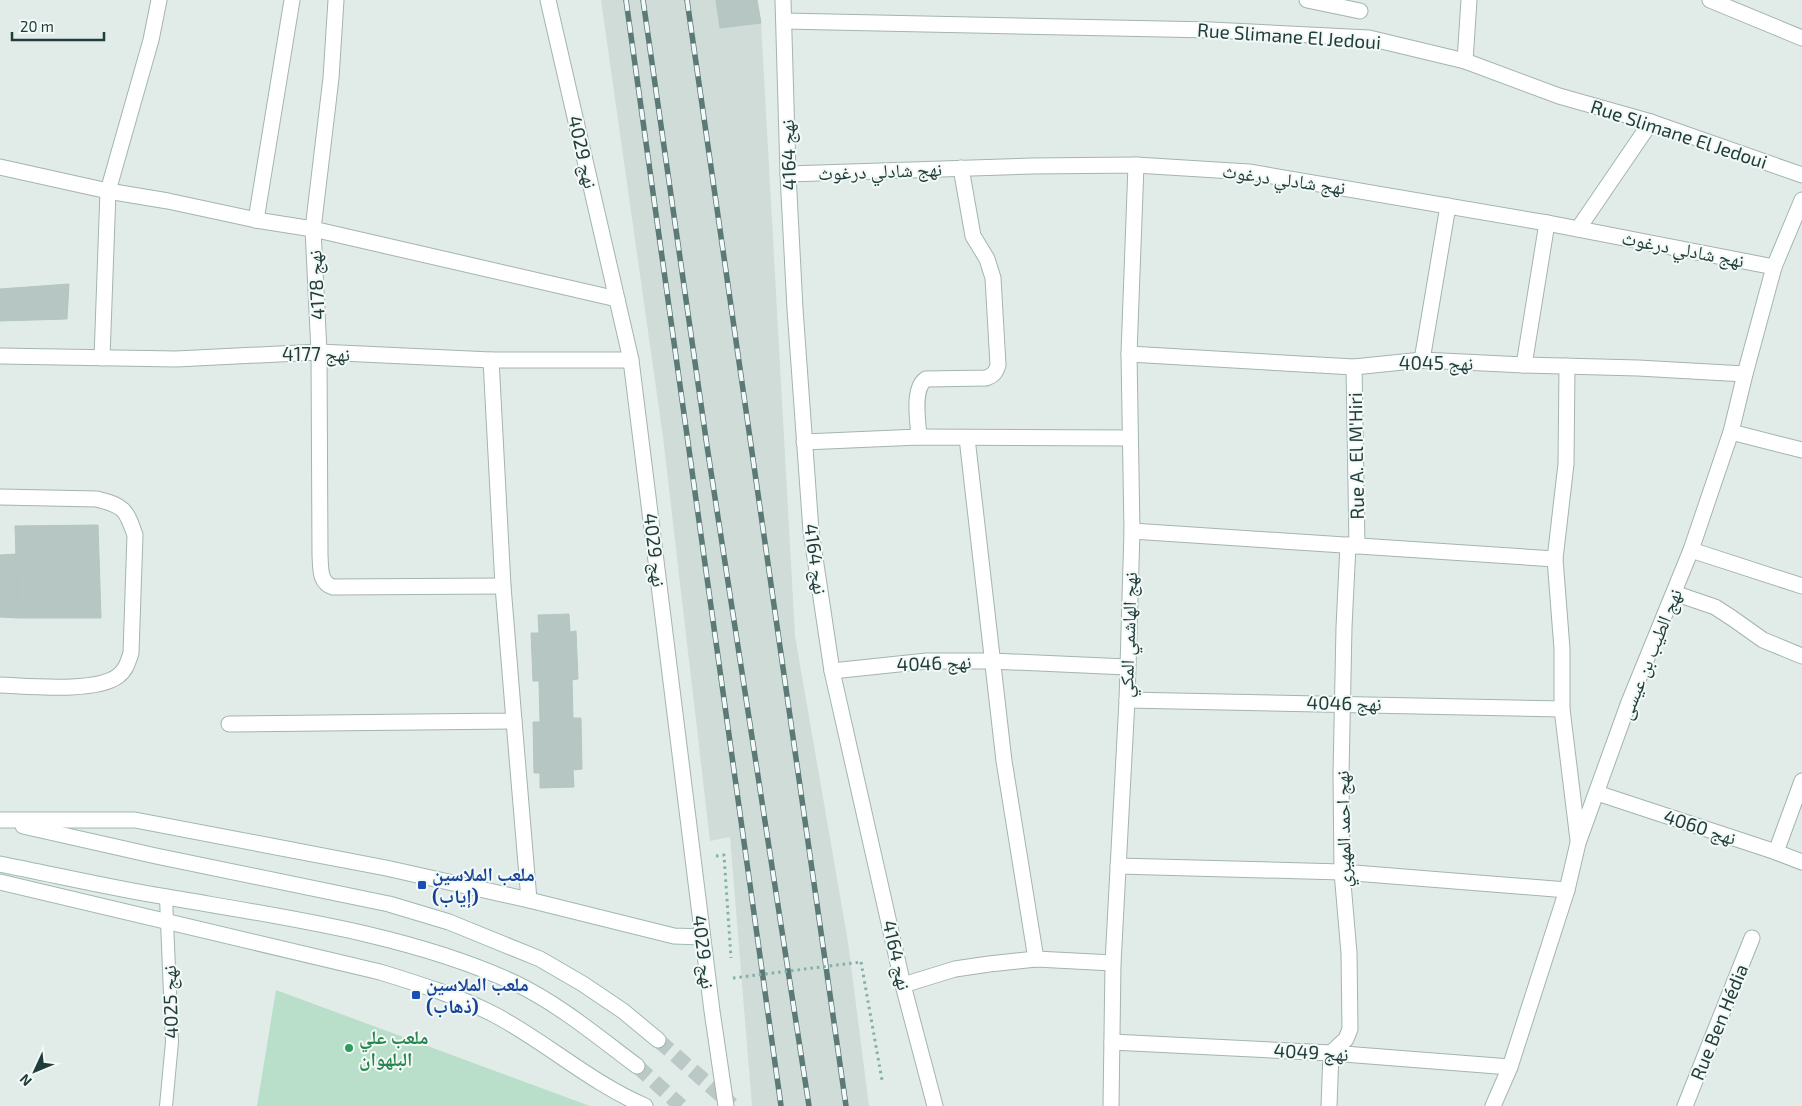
<svg xmlns="http://www.w3.org/2000/svg" width="1802" height="1106" font-family="'Exo 2','Noto Naskh Arabic',sans-serif">
<rect width="100%" height="100%" fill="#e1ece9"/>
<polygon fill="#cfdcd8" points="601,0 757,0 761,23 795,636 848,942 869,1106 752,1106 730,837 710,841 663,437"/>
<polygon fill="#b9dec9" points="276,990 590,1106 257,1106"/>
<g fill="#b6c7c3" stroke="#b3c6c1">
<polygon points="716,0 757,0 761,23 720,28"/>
<polygon points="69,284 67,319 0,321 0,289"/>
<polygon points="98,525 101,618 18,618 15,526"/>
<polygon points="16,554 18,618 0,617 0,555"/>
<polygon points="569,614 570,632 576,631 578,679 572,680 573,718 581,718 582,769 573,770 574,787 540,788 540,773 534,773 533,722 540,722 539,681 533,681 531,633 539,633 538,615"/>
</g>
<g fill="none" stroke-linecap="round" stroke-linejoin="round">
<g stroke="#bbc9c6" stroke-width="15" stroke-dasharray="15 8" stroke-linecap="butt">
<polyline points="658,1040 732,1105"/>
<polyline points="637,1066 681,1106"/>
</g>
<g stroke="#a4b4b1" stroke-width="14">
<polyline id="service" points="166,897 172,1042 166,1106"/>
</g>
<g stroke="#a4b4b1" stroke-width="17">
<g id="minor">
<path d="M 336,0 L 331,78 L 313,229 L 319,352 L 320,556 C 321,568 319,583 333,587 L 503,586"/>
<polyline points="1307,0 1360,11"/>
<polyline points="1710,0 1802,38"/>
<polyline points="784,21 1211,30 1369,38 1465,61 1559,96 1651,122 1802,175"/>
<polyline points="1465,61 1469,0"/>
<polyline points="0,167 108,191 168,201 256,220 313,229 617,299"/>
<polyline points="788,174 1032,166 1136,165 1249,172 1547,223 1774,267"/>
<polyline points="256,220 292,0"/>
<polyline points="1578,229 1651,122"/>
<polyline points="1129,354 1354,367 1422,360 1524,365 1638,368 1745,374"/>
<polyline points="0,356 176,359 319,352 491,360 631,360"/>
<polyline points="102,358 108,191 151,40 159,0"/>
<polyline points="1422,360 1448,206"/>
<polyline points="1524,365 1547,223"/>
<polyline points="1567,366 1566,464 1555,559 1562,649 1562,709 1578,840"/>
<polyline points="1354,367 1357,546"/>
<polyline points="1731,432 1802,450"/>
<path d="M 919,437 C 918,421 912,388 926,379 L 986,378 C 994,375 996,372 998,365 L 993,278 L 987,259 L 973,236 L 961,168"/>
<polyline points="967,438 1004,761 1036,959"/>
<polyline points="804,442 919,437 1129,438"/>
<path d="M 0,497 L 97,499 C 124,506 126,509 135,535 L 131,653 C 128,662 126,670 118,676 C 96,693 28,686 0,685"/>
<polyline points="1132,531 1555,559"/>
<polyline points="1691,550 1802,586"/>
<polyline points="1674,593 1715,607 1732,618 1763,640 1802,656"/>
<polyline points="832,671 927,661 991,661 1127,667"/>
<polyline points="1127,700 1562,709"/>
<polyline points="514,721 529,900"/>
<polyline points="229,724 514,721 503,586 491,360"/>
<polyline points="1597,793 1776,852 1802,862"/>
<polyline points="1776,852 1802,781"/>
<polyline points="1118,866 1342,872 1567,890"/>
<polyline points="903,985 955,969 989,964 1036,959 1113,963"/>
<polyline points="1112,1042 1331,1053 1510,1067"/>
<polyline points="1111,1106 1113,963 1127,700 1132,531 1129,354 1136,165"/>
<polyline points="1329,1106 1331,1053 1346,1039 1350,1029 1349,953 1342,872 1341,775 1344,627 1348,545"/>
<polyline points="1493,1106 1510,1067 1567,890 1578,843 1629,702 1691,550 1731,432 1745,374 1774,267 1802,200"/>
<polyline points="1685,1106 1752,938"/>
</g>
</g>
<g stroke="#a4b4b1" stroke-width="17">
<g id="tertiary">
<polyline points="548,0 631,360 712,1011 726,1106"/>
<polyline points="783,0 788,174 795,309 811,531 832,671 903,985 935,1106"/>
</g>
</g>
<g stroke="#9fb8b3" stroke-width="17">
<g id="secondary">
<polyline points="0,820 135,820 386,868 529,900 674,936 702,937"/>
<polyline points="23,826 156,856 389,904 449,922 540,959 583,984 623,1011 658,1040"/>
<path d="M 0,864 C 56,875 111,888 167,897 C 281,917 409,934 515,983 C 559,1004 598,1037 637,1066"/>
<path d="M 0,882 L 380,972 C 419,984 458,996 495,1015 C 546,1042 591,1083 645,1106"/>
</g>
</g>
<g stroke="#81b1aa" stroke-width="3" stroke-dasharray="2.5 4" stroke-linecap="butt">
<polyline points="716,856 724,855 731,958"/>
<polyline points="861,962 882,1080"/>
</g>
<use href="#service" stroke="#fff" stroke-width="12"/>
<use href="#minor" stroke="#fff" stroke-width="15"/>
<use href="#tertiary" stroke="#fff" stroke-width="15"/>
<use href="#secondary" stroke="#fff" stroke-width="15"/>
<g stroke="#5b7976" stroke-width="5.5">
<g id="rail">
<polyline points="626,0 781,1106"/>
<polyline points="643,0 707,446 809,1106"/>
<polyline points="687,0 846,1106"/>
</g>
</g>
<use href="#rail" stroke="#f2f9f6" stroke-width="4" stroke-dasharray="11" stroke-linecap="butt"/>
<polyline stroke="#81b1aa" stroke-width="3" stroke-dasharray="2.5 4" stroke-linecap="butt" points="733,978 861,962"/>
</g>
<g fill="#1a4fb4" stroke="#f2f9f6" stroke-width="2">
<rect x="417" y="880" width="10" height="10" rx="2.5"/>
<rect x="411" y="990" width="10" height="10" rx="2.5"/>
</g>
<circle fill="#2e9e5b" stroke="#f2f9f6" stroke-width="2" cx="349" cy="1048" r="5"/>
<g text-anchor="middle" stroke-width="4" stroke-linejoin="round" paint-order="stroke">
<g font-size="19" fill="#213d3b" stroke="#f2f9f6">
<text transform="translate(1289 36) rotate(4)" y="7">Rue Slimane El Jedoui</text>
<text transform="translate(1679 134) rotate(18)" y="7">Rue Slimane El Jedoui</text>
<text transform="translate(583 152) rotate(77)" y="7">نهج 4029</text>
<text transform="translate(788 155) rotate(-92)" y="7">نهج 4164</text>
<text transform="translate(880 171) rotate(-2)" y="7">نهج شادلي درغوث</text>
<text transform="translate(1284 179) rotate(8)" y="7">نهج شادلي درغوث</text>
<text transform="translate(1683 249) rotate(11)" y="7">نهج شادلي درغوث</text>
<text transform="translate(316 285) rotate(-93)" y="7">نهج 4178</text>
<text x="316" y="361">نهج 4177</text>
<text x="1436" y="370">نهج 4045</text>
<text transform="translate(1356 456) rotate(-91)" y="7">Rue A. El M'Hiri</text>
<text transform="translate(655 550) rotate(83)" y="7">نهج 4029</text>
<text transform="translate(816 559) rotate(82)" y="7">نهج 4164</text>
<text transform="translate(1128 635) rotate(-88)" y="7">نهج الهاشمي المكي</text>
<text transform="translate(1650 654) rotate(-68)" y="7">نهج الطيب بن عيسى</text>
<text transform="translate(934 663) rotate(-2)" y="7">نهج 4046</text>
<text transform="translate(1344 703) rotate(1)" y="7">نهج 4046</text>
<text transform="translate(1700 827) rotate(18)" y="7">نهج 4060</text>
<text transform="translate(1343 829) rotate(-91)" y="7">نهج احمد المهيري</text>
<text transform="translate(704 952) rotate(83)" y="7">نهج 4029</text>
<text transform="translate(897 955) rotate(77)" y="7">نهج 4164</text>
<text transform="translate(170 1002) rotate(-92)" y="7">نهج 4025</text>
<text transform="translate(1719 1022) rotate(-68)" y="7">Rue Ben Hédia</text>
<text transform="translate(1311 1052) rotate(3)" y="7">نهج 4049</text>
</g>
<g font-size="19" font-weight="bold" fill="#164399" stroke="#f2f9f6" text-anchor="start">
<text x="432" y="881">ملعب الملاسين<tspan x="432" dy="22">(إياب)</tspan></text>
<text x="426" y="991">ملعب الملاسين<tspan x="426" dy="22">(ذهاب)</tspan></text>
</g>
<g font-size="19" font-weight="bold" fill="#27864d" stroke="#f2f9f6" text-anchor="start">
<text x="359" y="1044">ملعب علي<tspan x="359" dy="22">البلهوان</tspan></text>
</g>
</g>
<g transform="translate(35 1071) rotate(226)" stroke="#f2f9f6" stroke-width="4" paint-order="stroke">
<path d="M0-4L9 19L0 12L-9 19Z" fill="#213d3b"/>
<text y="-8" font-size="14" font-weight="bold" text-anchor="middle" fill="#213d3b">N</text>
</g>
<path d="M12 32v8h92v-8" fill="none" stroke="#213d3b" stroke-width="2.5"/>
<text x="20" y="32" font-size="15" fill="#213d3b" stroke="#f2f9f6" stroke-width="4" paint-order="stroke">20 m</text>
</svg>
